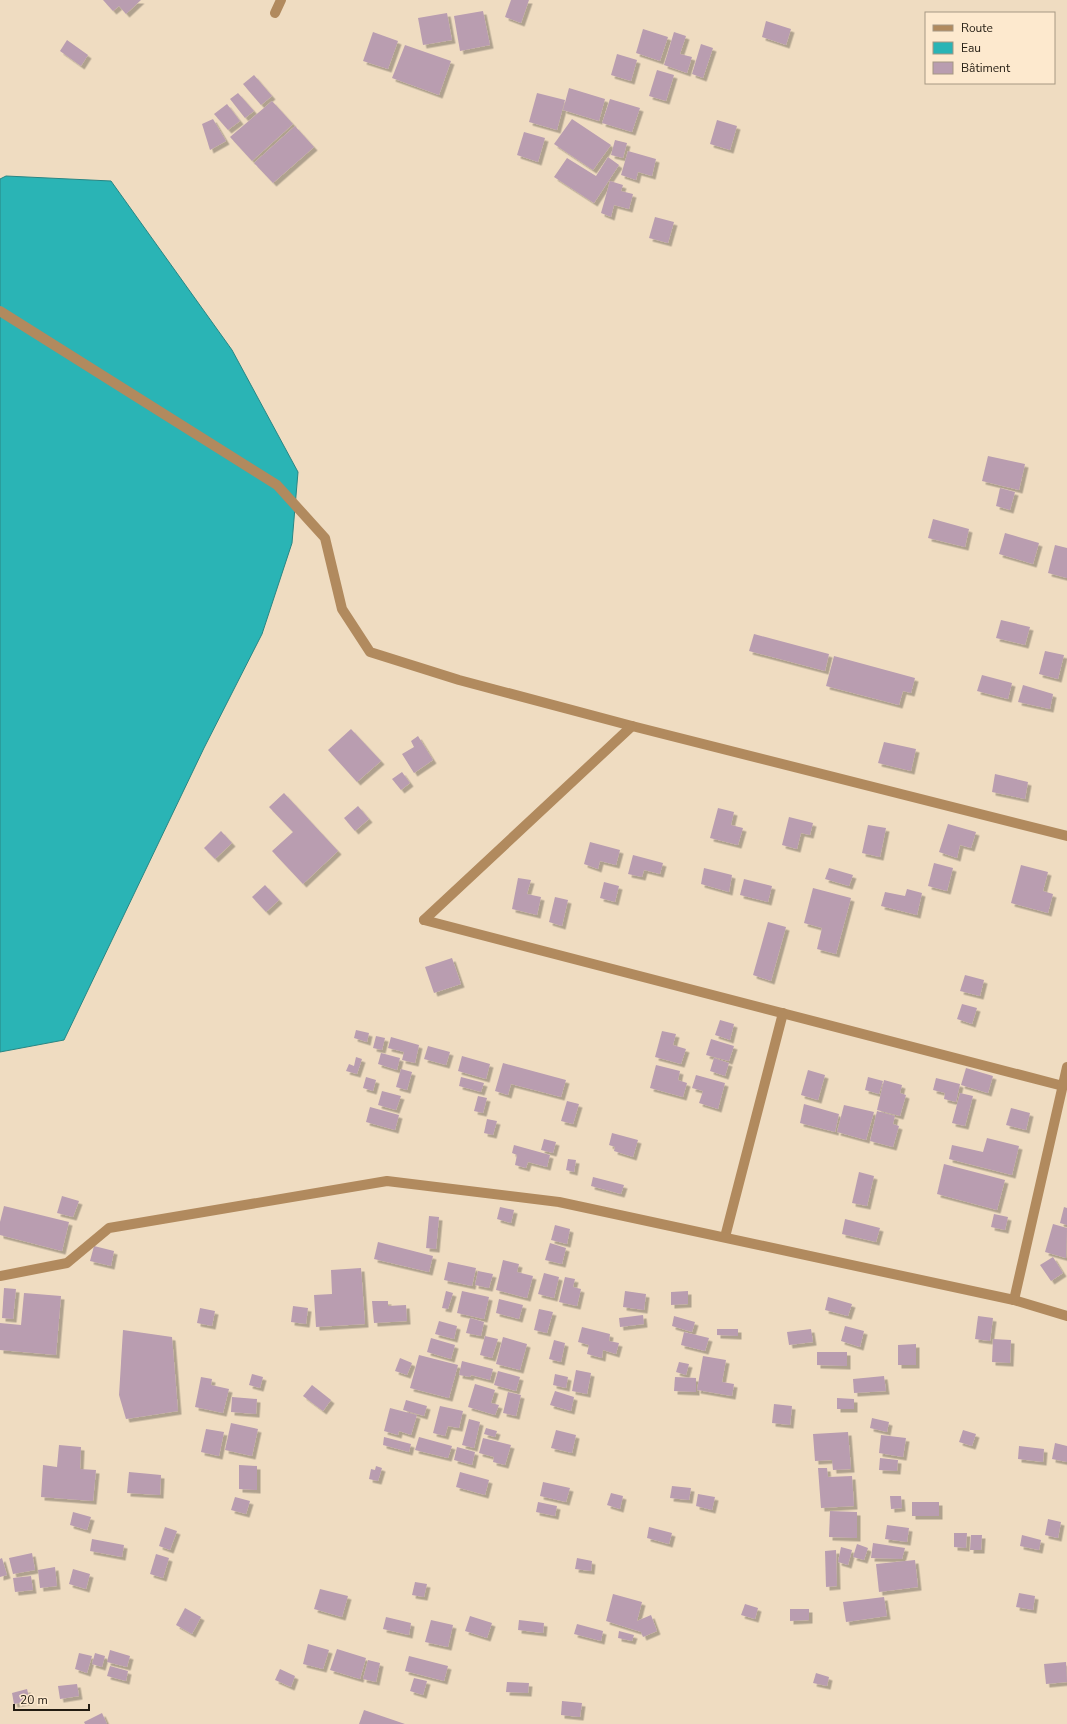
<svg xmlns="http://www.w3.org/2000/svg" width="1067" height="1724" font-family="'Nunito Sans',sans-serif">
<defs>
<filter id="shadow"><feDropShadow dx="3.5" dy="3.5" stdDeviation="0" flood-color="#0004"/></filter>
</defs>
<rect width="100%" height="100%" fill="#efdcc1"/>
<polygon fill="#2ab4b5" stroke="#288684" points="6,176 111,181 232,350 298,472 292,543 262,634 204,748 64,1040 0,1052 0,179"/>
<g fill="#b99db0" filter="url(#shadow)">
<polygon points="103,0 141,0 126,14 119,6 113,11"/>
<polygon points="511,0 529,0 521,23 505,17"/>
<polygon points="483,11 490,45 460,51 454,16"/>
<polygon points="447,13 452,40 423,45 418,18"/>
<polygon points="766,21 791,29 786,45 762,37"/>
<polygon points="643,29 668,37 660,61 636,53"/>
<polygon points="373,32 398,41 388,69 363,61"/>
<polygon points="674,32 686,36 680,54 692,57 687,73 664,65"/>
<polygon points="67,40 88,55 81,66 60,51"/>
<polygon points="701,44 713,48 703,78 692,74"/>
<polygon points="405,45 451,61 439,95 392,78"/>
<polygon points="617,54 637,60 631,81 611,75"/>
<polygon points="657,70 674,75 666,101 649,96"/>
<polygon points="254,75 272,96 261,105 243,84"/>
<polygon points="569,88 605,99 599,121 563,110"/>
<polygon points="238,93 254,111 245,118 230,99"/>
<polygon points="537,93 565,100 557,130 529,122"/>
<polygon points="610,99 640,108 632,132 602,123"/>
<polygon points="272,101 293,124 252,161 230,137"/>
<polygon points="227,104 240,121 228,130 214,114"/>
<polygon points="213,119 226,141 210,150 202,124"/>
<polygon points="572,119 611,145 593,170 554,144"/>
<polygon points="717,120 737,126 730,150 710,144"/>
<polygon points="295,126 314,147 273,183 254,163"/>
<polygon points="524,132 545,138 538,162 517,155"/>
<polygon points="615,140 627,143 623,158 611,155"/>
<polygon points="628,151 656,159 652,176 638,172 636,180 621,175"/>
<polygon points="608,157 619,165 594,203 554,177 567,158 596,176"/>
<polygon points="610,181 623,185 621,191 633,194 629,209 614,205 611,217 601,213"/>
<polygon points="655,217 674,222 668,243 649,238"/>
<polygon points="988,456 1025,464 1019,490 982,481"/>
<polygon points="1000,488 1015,492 1010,510 996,506"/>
<polygon points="933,519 969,529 965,547 928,538"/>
<polygon points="1005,533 1039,543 1033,564 999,554"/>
<polygon points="1055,545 1067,548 1067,578 1048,573"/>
<polygon points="1001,620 1030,627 1025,645 996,638"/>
<polygon points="754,634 829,654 825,671 749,651"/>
<polygon points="1045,651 1064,655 1058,679 1039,674"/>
<polygon points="834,656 915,678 911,693 903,691 899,705 826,686"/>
<polygon points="982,675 1012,683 1008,699 977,691"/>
<polygon points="1023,685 1053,694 1050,709 1018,702"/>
<polygon points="351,729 381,761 357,782 328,750"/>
<polygon points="418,736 433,760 414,773 402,754 414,747 411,741"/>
<polygon points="884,742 916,749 911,771 878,763"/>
<polygon points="402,772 410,783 401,790 392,779"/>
<polygon points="995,774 1028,782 1025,799 992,792"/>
<polygon points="284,793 338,851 303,884 272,851 293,832 269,807"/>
<polygon points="358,806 369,819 355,831 344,818"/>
<polygon points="718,808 734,812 731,825 743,828 738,845 710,838"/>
<polygon points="789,817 813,823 810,835 801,833 797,849 782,845"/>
<polygon points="948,824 976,832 971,848 960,845 957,858 939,852"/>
<polygon points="868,825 886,828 880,857 862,853"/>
<polygon points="221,831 232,843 215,859 204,848"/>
<polygon points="590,842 620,850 616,865 600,861 598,869 584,864"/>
<polygon points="633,855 663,863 660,874 644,870 642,877 628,874"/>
<polygon points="934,863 953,868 947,891 928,886"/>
<polygon points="1021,865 1048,872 1043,891 1053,894 1048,913 1011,903"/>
<polygon points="704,868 732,875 729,892 701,884"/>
<polygon points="829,868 853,875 849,886 825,879"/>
<polygon points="518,878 531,880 527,894 541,897 537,915 512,909"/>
<polygon points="744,879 772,886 768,902 740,895"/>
<polygon points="604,882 619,886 615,902 600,898"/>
<polygon points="265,885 279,900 266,912 252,897"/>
<polygon points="813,888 851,898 836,954 817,949 822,928 804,923"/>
<polygon points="907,889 922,893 917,915 881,906 885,892 905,896"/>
<polygon points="555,897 568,900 562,926 549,922"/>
<polygon points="768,922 786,927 771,981 753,975"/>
<polygon points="452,958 461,984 434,993 425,967"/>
<polygon points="965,975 984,980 980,996 960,991"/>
<polygon points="962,1004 977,1008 972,1024 957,1019"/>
<polygon points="720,1020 734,1024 730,1040 715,1035"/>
<polygon points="356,1030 369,1033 367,1042 354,1038"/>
<polygon points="662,1031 676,1034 673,1045 686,1049 681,1064 655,1057"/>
<polygon points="376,1036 385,1038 382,1050 373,1048"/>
<polygon points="391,1037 419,1045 415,1063 402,1060 404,1052 388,1048"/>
<polygon points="711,1039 734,1046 729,1061 706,1055"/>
<polygon points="428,1046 450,1052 446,1065 424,1059"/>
<polygon points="381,1053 400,1058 397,1070 378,1064"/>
<polygon points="462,1056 490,1064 486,1079 458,1071"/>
<polygon points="356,1057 362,1059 357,1074 346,1071 349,1064 354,1066"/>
<polygon points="714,1058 729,1063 725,1076 710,1071"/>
<polygon points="503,1063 566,1080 561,1097 511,1084 508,1095 495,1091"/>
<polygon points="656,1065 680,1071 678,1080 687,1083 683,1097 650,1088"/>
<polygon points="966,1068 993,1076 988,1093 961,1085"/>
<polygon points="401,1069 412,1072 407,1090 396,1087"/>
<polygon points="808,1070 825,1075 818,1100 801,1095"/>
<polygon points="696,1075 725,1083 718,1109 699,1103 703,1091 692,1088"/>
<polygon points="366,1077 376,1080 373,1091 363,1088"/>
<polygon points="461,1077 484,1083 481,1092 459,1086"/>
<polygon points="868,1077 883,1081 879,1094 865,1090"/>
<polygon points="936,1078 960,1084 956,1102 944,1099 945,1093 933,1090"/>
<polygon points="884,1080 902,1085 900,1093 906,1095 900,1116 877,1110"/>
<polygon points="382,1091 401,1096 396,1110 378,1105"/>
<polygon points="960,1093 973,1096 965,1126 952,1123"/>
<polygon points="478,1096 487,1098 483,1113 474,1111"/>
<polygon points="567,1101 579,1104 573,1124 561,1121"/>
<polygon points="804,1104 839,1114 835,1132 800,1123"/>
<polygon points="844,1105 874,1112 866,1140 837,1132"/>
<polygon points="370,1107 399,1115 395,1130 366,1122"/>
<polygon points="1011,1108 1030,1113 1026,1130 1006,1125"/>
<polygon points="877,1111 895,1116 893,1124 899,1126 893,1147 870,1141"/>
<polygon points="487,1119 497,1121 493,1135 484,1133"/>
<polygon points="612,1133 638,1140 633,1157 614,1151 615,1147 609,1145"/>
<polygon points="987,1138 1019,1146 1012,1175 949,1159 952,1145 983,1152"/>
<polygon points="544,1139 556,1142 553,1153 541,1150"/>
<polygon points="514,1145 550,1155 547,1167 528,1162 526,1168 515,1165 517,1155 512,1153"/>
<polygon points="568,1159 576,1160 574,1172 566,1170"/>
<polygon points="944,1164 1005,1180 997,1210 937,1194"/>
<polygon points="859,1172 874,1176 867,1206 852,1203"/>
<polygon points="593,1177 624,1185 621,1194 591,1186"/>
<polygon points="62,1196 79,1201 73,1217 57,1213"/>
<polygon points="4,1206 69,1222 62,1251 0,1235 0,1222"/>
<polygon points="500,1207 514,1210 511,1223 497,1219"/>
<polygon points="1064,1207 1067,1208 1067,1225 1060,1223"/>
<polygon points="994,1214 1008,1217 1005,1230 991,1227"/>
<polygon points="429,1216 439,1217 436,1249 426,1248"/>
<polygon points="845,1219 880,1228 876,1242 842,1234"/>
<polygon points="1053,1224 1067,1228 1066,1258 1045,1252"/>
<polygon points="555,1225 570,1229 567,1244 551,1240"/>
<polygon points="378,1242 433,1256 429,1272 374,1259"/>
<polygon points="550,1243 566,1248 562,1264 545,1260"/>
<polygon points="94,1246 114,1251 111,1266 90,1261"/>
<polygon points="1053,1257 1063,1273 1051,1281 1040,1265"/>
<polygon points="503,1260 519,1264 517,1272 533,1276 527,1298 496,1290"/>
<polygon points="448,1262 476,1268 472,1286 444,1280"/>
<polygon points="361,1268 365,1324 316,1327 314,1295 332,1294 331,1270"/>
<polygon points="478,1271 493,1274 489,1288 475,1285"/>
<polygon points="544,1273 559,1277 554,1298 538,1294"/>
<polygon points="565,1277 575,1279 573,1287 581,1289 577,1306 559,1302"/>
<polygon points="4,1288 16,1289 13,1319 2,1318"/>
<polygon points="446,1291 453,1293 448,1309 442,1308"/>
<polygon points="462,1291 489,1297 484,1319 457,1313"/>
<polygon points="625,1291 646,1294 644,1310 623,1307"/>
<polygon points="688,1291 688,1304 671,1305 671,1292"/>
<polygon points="24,1293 61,1296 56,1355 0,1350 0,1323 21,1325"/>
<polygon points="828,1297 852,1304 848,1316 825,1310"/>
<polygon points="499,1299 523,1305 519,1319 496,1313"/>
<polygon points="372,1301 388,1301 388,1306 406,1305 407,1321 374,1323"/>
<polygon points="293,1306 308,1308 306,1324 291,1322"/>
<polygon points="200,1308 215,1311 212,1326 197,1323"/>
<polygon points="539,1309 553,1312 547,1333 534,1330"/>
<polygon points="643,1315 644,1324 620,1327 619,1318"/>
<polygon points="674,1316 695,1322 692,1332 672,1326"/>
<polygon points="978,1316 993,1318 990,1341 975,1339"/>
<polygon points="470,1318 484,1322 481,1336 466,1333"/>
<polygon points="439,1321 457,1326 454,1339 435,1334"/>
<polygon points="845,1326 864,1331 860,1347 841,1341"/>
<polygon points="582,1327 610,1334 609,1341 619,1343 616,1354 603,1350 602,1358 587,1354 589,1345 578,1342"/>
<polygon points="717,1329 738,1329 738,1336 717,1335"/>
<polygon points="811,1329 813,1342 789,1345 787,1332"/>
<polygon points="123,1330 172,1337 178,1411 126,1419 119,1395"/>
<polygon points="684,1332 709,1338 705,1351 681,1345"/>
<polygon points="485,1336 498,1339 492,1358 480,1355"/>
<polygon points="503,1337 527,1344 520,1370 496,1364"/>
<polygon points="431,1338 455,1345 451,1359 427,1352"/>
<polygon points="993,1339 1011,1340 1010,1363 992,1362"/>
<polygon points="554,1340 565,1343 561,1362 549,1359"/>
<polygon points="916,1344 916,1365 898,1365 898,1345"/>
<polygon points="817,1352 847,1352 847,1366 817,1365"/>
<polygon points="419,1355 458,1365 449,1398 410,1388"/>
<polygon points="703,1356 726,1360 722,1382 734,1384 732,1396 697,1390"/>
<polygon points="400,1358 412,1363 407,1375 395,1371"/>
<polygon points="462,1361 493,1369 490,1380 471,1375 470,1377 459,1375"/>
<polygon points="679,1362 689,1364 686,1375 676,1372"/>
<polygon points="576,1370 591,1373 587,1394 572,1391"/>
<polygon points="498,1371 520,1377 516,1391 494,1385"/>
<polygon points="252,1374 263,1377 260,1388 249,1385"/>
<polygon points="555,1374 568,1377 566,1388 553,1385"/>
<polygon points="884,1376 886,1391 854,1393 853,1379"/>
<polygon points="201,1377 212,1379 211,1385 229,1389 223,1413 195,1407"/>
<polygon points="675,1377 696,1378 696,1392 674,1391"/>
<polygon points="475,1384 495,1390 491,1403 499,1405 495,1415 468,1407"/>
<polygon points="312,1385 331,1400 323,1411 303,1396"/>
<polygon points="555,1391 574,1397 571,1411 550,1405"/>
<polygon points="508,1392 521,1395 516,1416 503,1413"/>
<polygon points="232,1397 257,1399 256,1414 231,1412"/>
<polygon points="837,1398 854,1399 854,1409 837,1409"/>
<polygon points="406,1400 427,1406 424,1416 403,1410"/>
<polygon points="774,1404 792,1406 790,1425 772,1423"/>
<polygon points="440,1406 463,1411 459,1428 448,1426 445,1436 433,1433"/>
<polygon points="390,1408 417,1415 411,1435 399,1431 398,1435 384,1431"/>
<polygon points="872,1418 889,1422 887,1432 870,1428"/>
<polygon points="469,1419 480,1422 474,1448 462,1445"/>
<polygon points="231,1423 258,1429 252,1456 225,1450"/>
<polygon points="486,1428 497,1431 495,1437 484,1434"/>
<polygon points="206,1429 224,1432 219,1456 201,1452"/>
<polygon points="556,1430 576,1435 572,1453 551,1448"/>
<polygon points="963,1430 976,1434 972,1446 959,1442"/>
<polygon points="848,1432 851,1469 833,1470 832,1460 815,1461 813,1434"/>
<polygon points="881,1435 906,1438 903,1457 879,1453"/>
<polygon points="384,1437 411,1444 409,1452 383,1445"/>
<polygon points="419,1437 452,1446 448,1458 415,1450"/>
<polygon points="483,1438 511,1445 505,1465 493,1462 494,1457 479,1453"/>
<polygon points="1055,1443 1067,1446 1067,1462 1052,1459"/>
<polygon points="59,1445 81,1447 80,1469 96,1470 93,1501 41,1497 43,1465 57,1467"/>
<polygon points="1019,1446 1044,1449 1043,1462 1018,1459"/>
<polygon points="457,1447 475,1452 472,1465 454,1460"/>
<polygon points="880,1458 898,1460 897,1471 879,1470"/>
<polygon points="239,1465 257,1466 257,1490 239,1489"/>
<polygon points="376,1466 382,1468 378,1481 369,1479 371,1469 375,1470"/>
<polygon points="818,1468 827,1468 828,1477 852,1476 854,1506 821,1508"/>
<polygon points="129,1472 161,1475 160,1495 127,1493"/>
<polygon points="460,1472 489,1480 485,1495 456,1487"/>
<polygon points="543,1482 570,1488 566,1502 540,1496"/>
<polygon points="672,1486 691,1488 689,1500 670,1498"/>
<polygon points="611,1493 623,1496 620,1509 607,1505"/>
<polygon points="698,1494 715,1497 712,1510 696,1506"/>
<polygon points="890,1496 901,1496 902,1508 891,1509"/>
<polygon points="235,1497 250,1501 246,1514 231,1510"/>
<polygon points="538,1502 557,1506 555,1516 536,1512"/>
<rect x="912" y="1502" width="27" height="14"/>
<polygon points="830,1511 857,1512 857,1538 829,1537"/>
<polygon points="73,1512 91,1517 87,1530 70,1525"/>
<polygon points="1048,1519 1061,1522 1058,1538 1045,1535"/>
<polygon points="887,1525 909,1528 907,1542 885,1539"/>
<polygon points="165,1527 177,1531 170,1550 159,1546"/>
<polygon points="649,1527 672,1533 669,1544 647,1538"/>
<polygon points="954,1533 967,1533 966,1548 954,1547"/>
<polygon points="971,1535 982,1535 981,1550 970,1550"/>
<polygon points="1022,1535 1041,1540 1039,1550 1020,1546"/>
<polygon points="92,1539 124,1545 122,1557 90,1551"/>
<polygon points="873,1543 905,1548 902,1559 871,1558"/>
<polygon points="857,1544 868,1548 864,1560 853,1557"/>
<polygon points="841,1547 852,1550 848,1565 838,1562"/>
<polygon points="836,1550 837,1586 826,1587 825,1551"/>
<polygon points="32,1553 35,1570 13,1574 9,1558"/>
<polygon points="156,1554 169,1558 163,1578 150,1574"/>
<polygon points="2,1558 7,1575 0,1577 0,1559"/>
<polygon points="577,1558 592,1561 591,1571 575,1569"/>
<polygon points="915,1560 918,1587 879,1592 876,1564"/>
<polygon points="55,1567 57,1586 40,1588 38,1570"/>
<polygon points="73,1569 90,1574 86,1589 69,1584"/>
<polygon points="31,1576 33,1590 15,1592 13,1578"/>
<polygon points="415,1582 427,1584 424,1597 412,1595"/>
<polygon points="320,1589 348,1596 342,1617 314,1609"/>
<polygon points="1019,1593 1035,1596 1033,1610 1016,1607"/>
<polygon points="613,1594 642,1602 637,1621 651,1615 657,1631 643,1637 641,1632 606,1621"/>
<polygon points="884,1597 887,1616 846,1622 843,1602"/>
<polygon points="745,1604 758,1608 755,1619 741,1615"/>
<polygon points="185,1608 201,1617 192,1634 176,1625"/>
<polygon points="790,1609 809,1609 809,1620 790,1621"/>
<polygon points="470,1616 492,1623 487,1638 465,1631"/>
<polygon points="386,1617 411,1623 409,1635 383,1629"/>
<polygon points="431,1620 453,1625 448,1647 425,1642"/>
<polygon points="519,1620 544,1623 543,1633 518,1630"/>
<polygon points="577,1624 603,1631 601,1641 574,1634"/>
<polygon points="619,1631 634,1635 632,1641 618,1638"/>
<polygon points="308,1644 329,1650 323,1669 303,1664"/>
<polygon points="337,1649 366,1658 360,1679 330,1670"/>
<polygon points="110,1650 130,1656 127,1667 107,1662"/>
<polygon points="79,1653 92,1656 87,1673 75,1669"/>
<polygon points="95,1653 105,1656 102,1667 92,1664"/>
<polygon points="409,1656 448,1666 444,1681 405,1671"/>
<polygon points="368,1660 380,1663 376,1682 363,1679"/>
<polygon points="1066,1662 1067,1682 1046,1684 1044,1664"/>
<polygon points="110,1666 128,1671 126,1681 107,1676"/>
<polygon points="280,1669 295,1676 291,1687 275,1680"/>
<polygon points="816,1673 829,1677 827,1686 813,1683"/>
<polygon points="414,1678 427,1681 423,1695 410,1691"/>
<polygon points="507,1682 529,1683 528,1693 506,1692"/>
<polygon points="77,1684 79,1696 60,1699 58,1686"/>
<polygon points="27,1689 30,1701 14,1704 12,1693"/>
<polygon points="562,1701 582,1703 580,1717 561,1715"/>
<polygon points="364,1710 405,1724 359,1724"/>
<polygon points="102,1713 107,1724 85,1724 84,1722"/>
</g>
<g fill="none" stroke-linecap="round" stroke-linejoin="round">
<g stroke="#b18a5e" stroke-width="10">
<polyline points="275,13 281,0"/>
<polyline points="0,311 277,485 325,538 342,609 370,652 459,680 632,726 1067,836"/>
<polyline points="424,920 1063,1086"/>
<polyline points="424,920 632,726"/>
<polyline points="725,1237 783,1013"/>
<polyline points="0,1276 67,1263 109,1228 387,1181 559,1202 1014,1300 1067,1316"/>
<polyline points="1014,1300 1067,1067"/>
</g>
</g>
<rect x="925" y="12" width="130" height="72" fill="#fde9ce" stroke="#a69783"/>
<rect x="933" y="25" width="20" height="6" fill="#b18a5e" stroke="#a69783"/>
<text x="961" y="32" font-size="12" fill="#231c12">Route</text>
<rect x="933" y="42" width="20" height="12" fill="#2ab4b5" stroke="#a69783"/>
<text x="961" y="52" font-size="12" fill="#231c12">Eau</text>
<rect x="933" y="62" width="20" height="12" fill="#b99db0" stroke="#a69783"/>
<text x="961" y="72" font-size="12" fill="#231c12">Bâtiment</text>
<path d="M14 1704v6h75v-6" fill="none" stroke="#231c12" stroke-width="2"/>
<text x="20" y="1704" font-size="12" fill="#231c12" stroke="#fde9ce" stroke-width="3" paint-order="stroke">20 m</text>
</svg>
